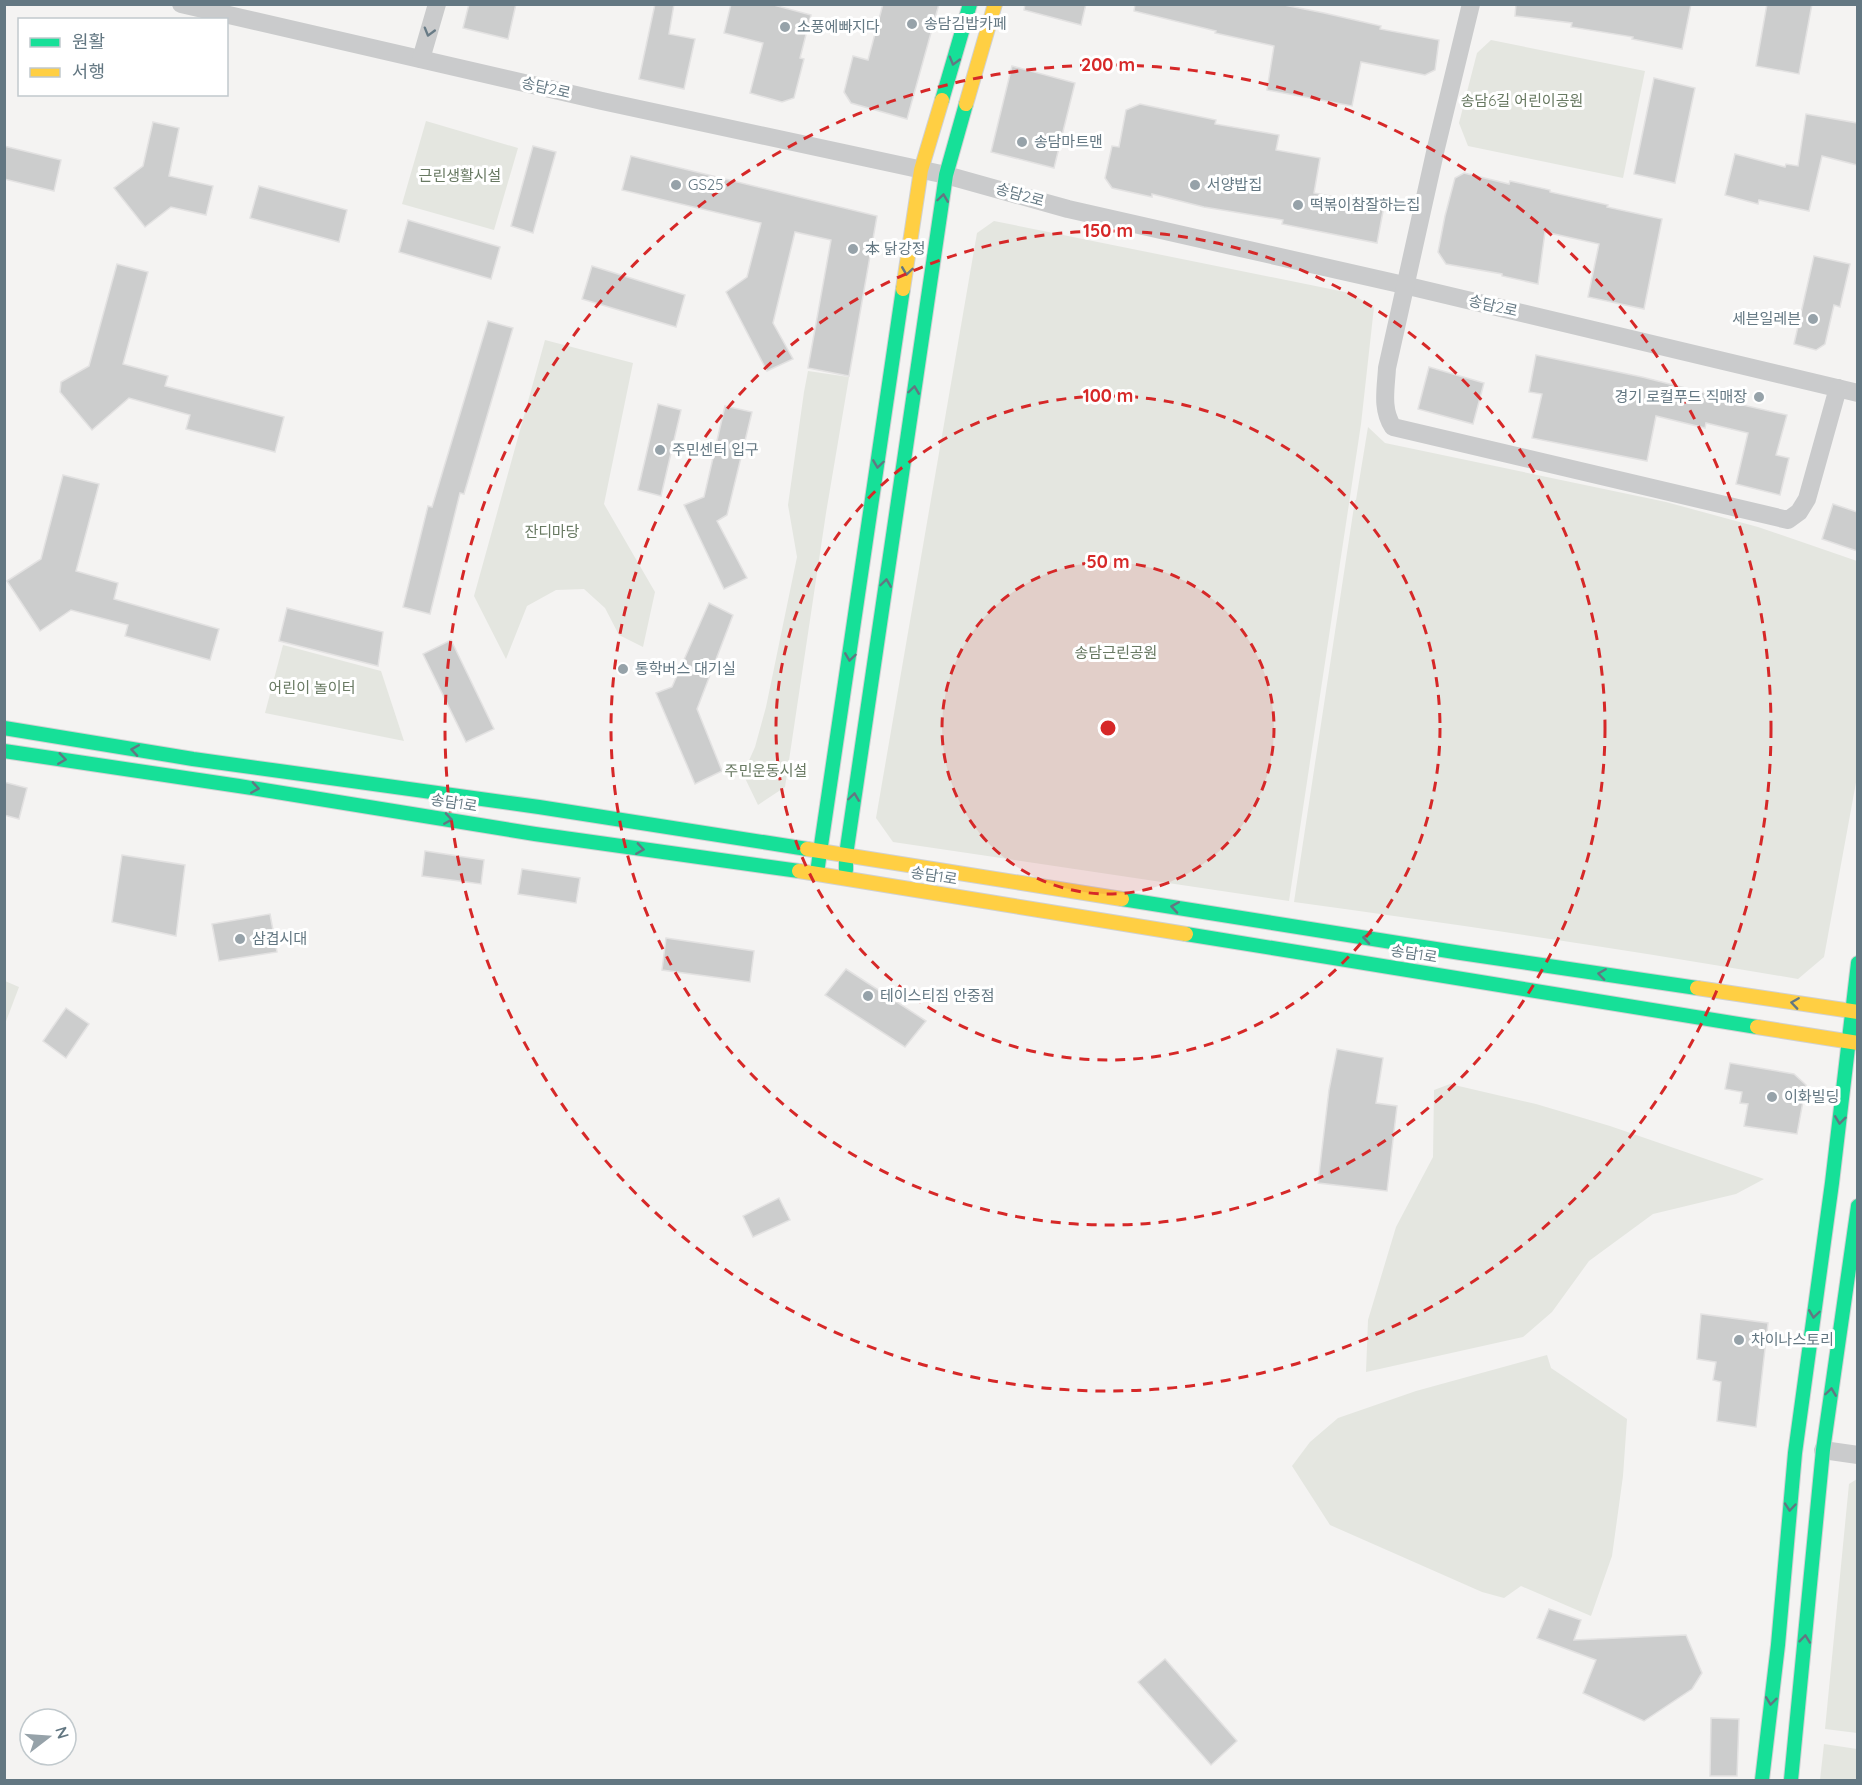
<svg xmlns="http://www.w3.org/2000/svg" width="1862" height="1785" font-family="Quicksand,'Noto Sans KR',sans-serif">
<rect width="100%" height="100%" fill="#f4f3f2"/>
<g fill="#e4e6e0">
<polygon points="1491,40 1645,71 1623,178 1468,146 1459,123 1477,53"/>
<polygon points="426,121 518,148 494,230 402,204"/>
<polygon points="994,221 1350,293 1374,307 1361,424 1289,901 893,842 876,818 977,233"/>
<polygon points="545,340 633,363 604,504 655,592 643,647 619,635 605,608 584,589 556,590 527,606 506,659 474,596"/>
<polygon points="808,371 849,377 826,513 785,787 758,805 743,774 755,747 766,707 797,557 788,505 804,392"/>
<path d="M 1368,427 L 1385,443 L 1666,502 L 1758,527 L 1857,561 L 1857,777 L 1824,957 L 1798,979 C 1630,950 1462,925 1294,902 L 1355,500 L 1356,500 Z"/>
<polygon points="283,645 381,671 404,741 265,713"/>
<polygon points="5,981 19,987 5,1024"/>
<polygon points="1450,1084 1536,1104 1610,1126 1764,1179 1736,1194 1653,1214 1589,1261 1552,1312 1523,1337 1366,1372 1368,1320 1396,1227 1433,1157 1434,1090"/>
<polygon points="1547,1355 1551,1368 1627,1419 1623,1476 1612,1556 1591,1616 1521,1586 1504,1598 1482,1592 1330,1525 1292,1466 1310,1442 1338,1418 1416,1391"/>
<polygon points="1857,1479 1858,1479 1857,1733 1825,1729 1849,1484"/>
<polygon points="1824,1744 1857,1749 1857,1780 1820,1780"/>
</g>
<g fill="#cccdcd" stroke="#e3e2e2" stroke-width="1.5">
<polygon points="469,4 516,4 508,39 463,28"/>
<polygon points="655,4 674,4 669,34 695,39 684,89 639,79"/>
<polygon points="731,4 770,4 811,15 800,58 804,59 794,98 782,102 750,93 763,43 724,33"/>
<polygon points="883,4 939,4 907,119 851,103 844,92 853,56 868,60"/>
<polygon points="1025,4 1086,4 1081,25 1024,10"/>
<polygon points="1135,4 1279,4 1324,13 1381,26 1380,29 1439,40 1435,70 1425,75 1361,62 1352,106 1267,90 1274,46 1215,33 1216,31 1134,11"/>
<polygon points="1516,4 1691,4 1682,49 1632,39 1633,37 1571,27 1572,23 1515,16"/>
<polygon points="1767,4 1812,4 1799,74 1756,66"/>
<polygon points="1012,66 1075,83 1054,168 991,152"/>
<polygon points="1654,78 1695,88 1675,183 1634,174"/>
<polygon points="1140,104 1216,120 1215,124 1279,135 1276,150 1320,158 1314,193 1384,206 1377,243 1282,224 1283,220 1204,207 1152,194 1152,197 1112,188 1105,178 1112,146 1119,147 1126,110"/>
<polygon points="1806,114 1857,123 1857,165 1822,156 1809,211 1759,200 1758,204 1725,195 1735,154 1785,167 1786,164 1798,166"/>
<polygon points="153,122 179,128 169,176 213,186 206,215 171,207 145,227 114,188 143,166"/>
<polygon points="4,146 61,160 54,191 4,179"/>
<polygon points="533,146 556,152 533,233 511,226"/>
<polygon points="631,156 877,216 849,376 808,368 831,240 795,232 773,323 793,359 767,371 726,292 747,277 761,223 622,190"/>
<polygon points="1464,173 1509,184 1510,181 1550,190 1550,192 1608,205 1607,207 1662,219 1644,309 1588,297 1599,244 1545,232 1538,284 1502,276 1502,274 1446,264 1438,252 1445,216 1455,178"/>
<polygon points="259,186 347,210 339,242 250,218"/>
<polygon points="408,220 500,247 491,279 399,252"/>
<polygon points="1814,256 1850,264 1840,307 1834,305 1825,344 1816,350 1794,344"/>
<polygon points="117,264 148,272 123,364 168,376 165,386 284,417 275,452 186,429 190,415 129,398 92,430 60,392 61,382 89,366"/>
<polygon points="592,266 685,295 676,327 582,299"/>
<polygon points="488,321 513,328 464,494 460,493 430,614 403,607 428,506 432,507"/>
<polygon points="1536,355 1642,377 1713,395 1712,398 1787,415 1776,455 1789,458 1780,495 1736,484 1748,433 1706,423 1705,428 1656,416 1647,461 1532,438 1542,394 1529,392"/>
<polygon points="1429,367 1484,383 1473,424 1418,409"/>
<polygon points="658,404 681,410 661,496 638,490"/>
<polygon points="725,406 752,412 727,515 717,521 747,578 724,589 684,505 704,497"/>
<polygon points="63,475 99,484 76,571 118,583 114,599 219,629 210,660 125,636 128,625 71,610 40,631 7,581 41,559"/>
<polygon points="1833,504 1857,512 1857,551 1822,539"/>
<polygon points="709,603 733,615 697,709 722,771 695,784 656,693 672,687"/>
<polygon points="287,608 383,632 378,666 279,641"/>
<polygon points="451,640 494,729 466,742 423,654"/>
<polygon points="4,782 27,788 19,819 4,815"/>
<polygon points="425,851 484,860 481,884 422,876"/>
<polygon points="122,855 185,865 176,936 112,922"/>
<polygon points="522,869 580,878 576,903 518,894"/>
<polygon points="270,914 277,952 219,961 212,924"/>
<polygon points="666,938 754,951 750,982 662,970"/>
<polygon points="846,969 926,1021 905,1047 825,995"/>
<polygon points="66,1008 89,1024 66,1058 43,1041"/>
<polygon points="1337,1049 1383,1058 1376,1103 1397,1106 1387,1191 1318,1183 1329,1090"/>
<polygon points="1730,1063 1794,1074 1806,1085 1797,1134 1744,1126 1748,1104 1740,1103 1742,1092 1725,1089"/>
<polygon points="779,1198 790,1220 753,1237 743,1216"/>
<polygon points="1701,1314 1768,1323 1756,1427 1717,1421 1721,1382 1713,1380 1716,1362 1697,1359"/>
<polygon points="1549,1609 1581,1620 1574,1640 1686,1635 1702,1673 1692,1689 1644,1721 1583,1693 1596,1660 1537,1638"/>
<polygon points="1165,1659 1237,1741 1211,1765 1138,1682"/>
<polygon points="1711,1718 1739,1719 1737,1776 1710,1776"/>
</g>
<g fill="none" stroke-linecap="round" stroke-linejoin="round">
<g stroke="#d0d1d2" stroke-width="16">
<g id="fast">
<polyline points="942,100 970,4"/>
<polyline points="4,728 193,759 539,807 807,849"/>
<polyline points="4,751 239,786 535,834 799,871"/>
<polyline points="818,866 903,289"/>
<polyline points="846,870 846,855 946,175 966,104"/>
<polyline points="1122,899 1461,953 1697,988"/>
<polyline points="1186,934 1757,1027"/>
<polyline points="1762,1780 1778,1645 1795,1453 1832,1183 1858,963"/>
<polyline points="1791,1780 1823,1450 1858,1206"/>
</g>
</g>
<g stroke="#d0d1d2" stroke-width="16">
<g id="slow">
<polyline points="966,104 995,4"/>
<polyline points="903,289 921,170 942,100"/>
<polyline points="807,849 1122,899"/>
<polyline points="799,871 1186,934"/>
<polyline points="1697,988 1858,1012"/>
<polyline points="1757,1027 1858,1043"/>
</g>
</g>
<g stroke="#cacbcc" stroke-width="18">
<polyline points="181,4 602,101 946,175 1068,209 1404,285 1858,393"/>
<path d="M 1471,4 L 1436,148 L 1387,368 C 1386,388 1381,409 1393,427 L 1788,520 L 1799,512 L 1807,499 L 1838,388"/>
<polyline points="421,59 437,4"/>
<polyline points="1823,1450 1858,1455"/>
</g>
<use href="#fast" stroke="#16e098" stroke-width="14"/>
<use href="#slow" stroke="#ffcf43" stroke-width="14"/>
</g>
<defs><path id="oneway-chevron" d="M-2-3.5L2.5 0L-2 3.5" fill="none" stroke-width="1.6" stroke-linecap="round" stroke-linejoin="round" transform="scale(1.5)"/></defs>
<use stroke="#687b86" href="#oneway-chevron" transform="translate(429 32) rotate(106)"/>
<g stroke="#637782">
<use href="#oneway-chevron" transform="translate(954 61) rotate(106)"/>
<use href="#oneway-chevron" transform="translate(943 198) rotate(-82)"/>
<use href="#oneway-chevron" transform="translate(907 271) rotate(98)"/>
<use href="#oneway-chevron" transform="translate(914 390) rotate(-82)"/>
<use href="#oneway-chevron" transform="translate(878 464) rotate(98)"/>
<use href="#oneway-chevron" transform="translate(886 583) rotate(-82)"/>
<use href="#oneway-chevron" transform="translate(850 657) rotate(98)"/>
<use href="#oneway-chevron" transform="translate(135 750) rotate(-171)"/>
<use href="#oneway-chevron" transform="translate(62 759) rotate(8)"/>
<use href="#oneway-chevron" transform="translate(255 788) rotate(9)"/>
<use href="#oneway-chevron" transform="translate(854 797) rotate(-82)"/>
<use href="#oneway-chevron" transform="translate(448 819) rotate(9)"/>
<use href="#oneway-chevron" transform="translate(640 849) rotate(8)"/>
<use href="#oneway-chevron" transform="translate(1175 907) rotate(-171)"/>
<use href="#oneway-chevron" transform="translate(1367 938) rotate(-171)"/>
<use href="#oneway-chevron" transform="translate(1602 974) rotate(-172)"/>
<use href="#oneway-chevron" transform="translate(1795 1003) rotate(-172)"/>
<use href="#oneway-chevron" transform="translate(1840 1120) rotate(97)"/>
<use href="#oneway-chevron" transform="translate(1814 1314) rotate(98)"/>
<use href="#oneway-chevron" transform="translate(1831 1392) rotate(-82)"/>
<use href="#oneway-chevron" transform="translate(1790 1507) rotate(95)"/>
<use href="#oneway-chevron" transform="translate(1805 1639) rotate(-84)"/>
<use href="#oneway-chevron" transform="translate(1771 1701) rotate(97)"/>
</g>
<circle cx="1108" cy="728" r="166" fill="#d62828" fill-opacity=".12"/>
<g fill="none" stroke="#d62828" stroke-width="3" stroke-dasharray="10 8">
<circle cx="1108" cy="728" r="166"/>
<circle cx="1108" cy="728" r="332"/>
<circle cx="1108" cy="728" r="497"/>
<circle cx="1108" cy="728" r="663"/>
</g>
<g fill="#96a2a9" stroke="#fff" stroke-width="2">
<circle cx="912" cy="24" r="6"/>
<circle cx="785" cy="27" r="6"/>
<circle cx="1022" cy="142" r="6"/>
<circle cx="676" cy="185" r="6"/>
<circle cx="1195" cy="185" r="6"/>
<circle cx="1298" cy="205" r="6"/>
<circle cx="853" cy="249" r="6"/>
<circle cx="1813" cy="319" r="6"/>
<circle cx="1759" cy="397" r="6"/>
<circle cx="660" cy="450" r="6"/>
<circle cx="623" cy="669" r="6"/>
<circle cx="240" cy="939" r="6"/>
<circle cx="868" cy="996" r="6"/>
<circle cx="1772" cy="1097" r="6"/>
<circle cx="1739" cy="1340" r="6"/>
</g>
<g text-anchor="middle" stroke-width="6" stroke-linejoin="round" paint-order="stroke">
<g font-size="15" fill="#637782" stroke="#fff" text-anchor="start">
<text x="924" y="29">송담김밥카페</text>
<text x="797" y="32">소풍에빠지다</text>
<text x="1034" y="147">송담마트맨</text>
<text x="688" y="190">GS25</text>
<text x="1207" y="190">서양밥집</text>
<text x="1310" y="210">떡볶이참잘하는집</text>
<text x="865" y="254">本 닭강정</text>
<text x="1801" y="324" text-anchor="end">세븐일레븐</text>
<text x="1747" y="402" text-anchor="end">경기 로컬푸드 직매장</text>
<text x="672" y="455">주민센터 입구</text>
<text x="635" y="674">통학버스 대기실</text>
<text x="252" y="944">삼겹시대</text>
<text x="880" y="1001">테이스티짐 안중점</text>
<text x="1784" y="1102">이화빌딩</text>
<text x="1751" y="1345">차이나스토리</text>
</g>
<g font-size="15" fill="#637782" stroke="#fff">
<text transform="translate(546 88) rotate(13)" y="5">송담2로</text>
<text transform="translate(1020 195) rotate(16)" y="5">송담2로</text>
<text transform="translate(1493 306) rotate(13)" y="5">송담2로</text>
<text transform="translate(454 803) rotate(9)" y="5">송담1로</text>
<text transform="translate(934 876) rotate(9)" y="5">송담1로</text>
<text transform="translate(1414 954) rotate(9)" y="5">송담1로</text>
</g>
<g font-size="15" fill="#687962" stroke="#fff">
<text x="1522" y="106">송담6길 어린이공원</text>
<text x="460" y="181">근린생활시설</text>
<text x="552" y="537">잔디마당</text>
<text x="1116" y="658">송담근린공원</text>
<text x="312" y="693">어린이 놀이터</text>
<text x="766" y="776">주민운동시설</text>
</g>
</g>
<circle cx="1108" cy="728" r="9" fill="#d62828" stroke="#fff" stroke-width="3"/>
<g font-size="18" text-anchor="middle" font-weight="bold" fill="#d62828" stroke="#fff" stroke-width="6" stroke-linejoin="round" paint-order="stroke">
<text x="1108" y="71">200 m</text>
<text x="1108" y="237">150 m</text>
<text x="1108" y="402">100 m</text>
<text x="1108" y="568">50 m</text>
</g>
<rect width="1862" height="1785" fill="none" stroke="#637782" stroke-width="12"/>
<rect x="18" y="18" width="210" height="78" fill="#ffffff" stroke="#c1c9cd" stroke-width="1.5"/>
<rect x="30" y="38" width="30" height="9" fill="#16e098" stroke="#c1c9cd" stroke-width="1.5"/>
<text x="72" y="48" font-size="18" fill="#637782">원활</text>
<rect x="30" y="68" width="30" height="9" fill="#ffcf43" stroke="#c1c9cd" stroke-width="1.5"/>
<text x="72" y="78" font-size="18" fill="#637782">서행</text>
<g transform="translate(48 1737) rotate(73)"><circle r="28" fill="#ffffff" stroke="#c1c9cd" stroke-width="1.5"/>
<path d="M0-4.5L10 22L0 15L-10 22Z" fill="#96a2a9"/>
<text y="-9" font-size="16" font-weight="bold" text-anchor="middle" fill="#637782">N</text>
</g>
</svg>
